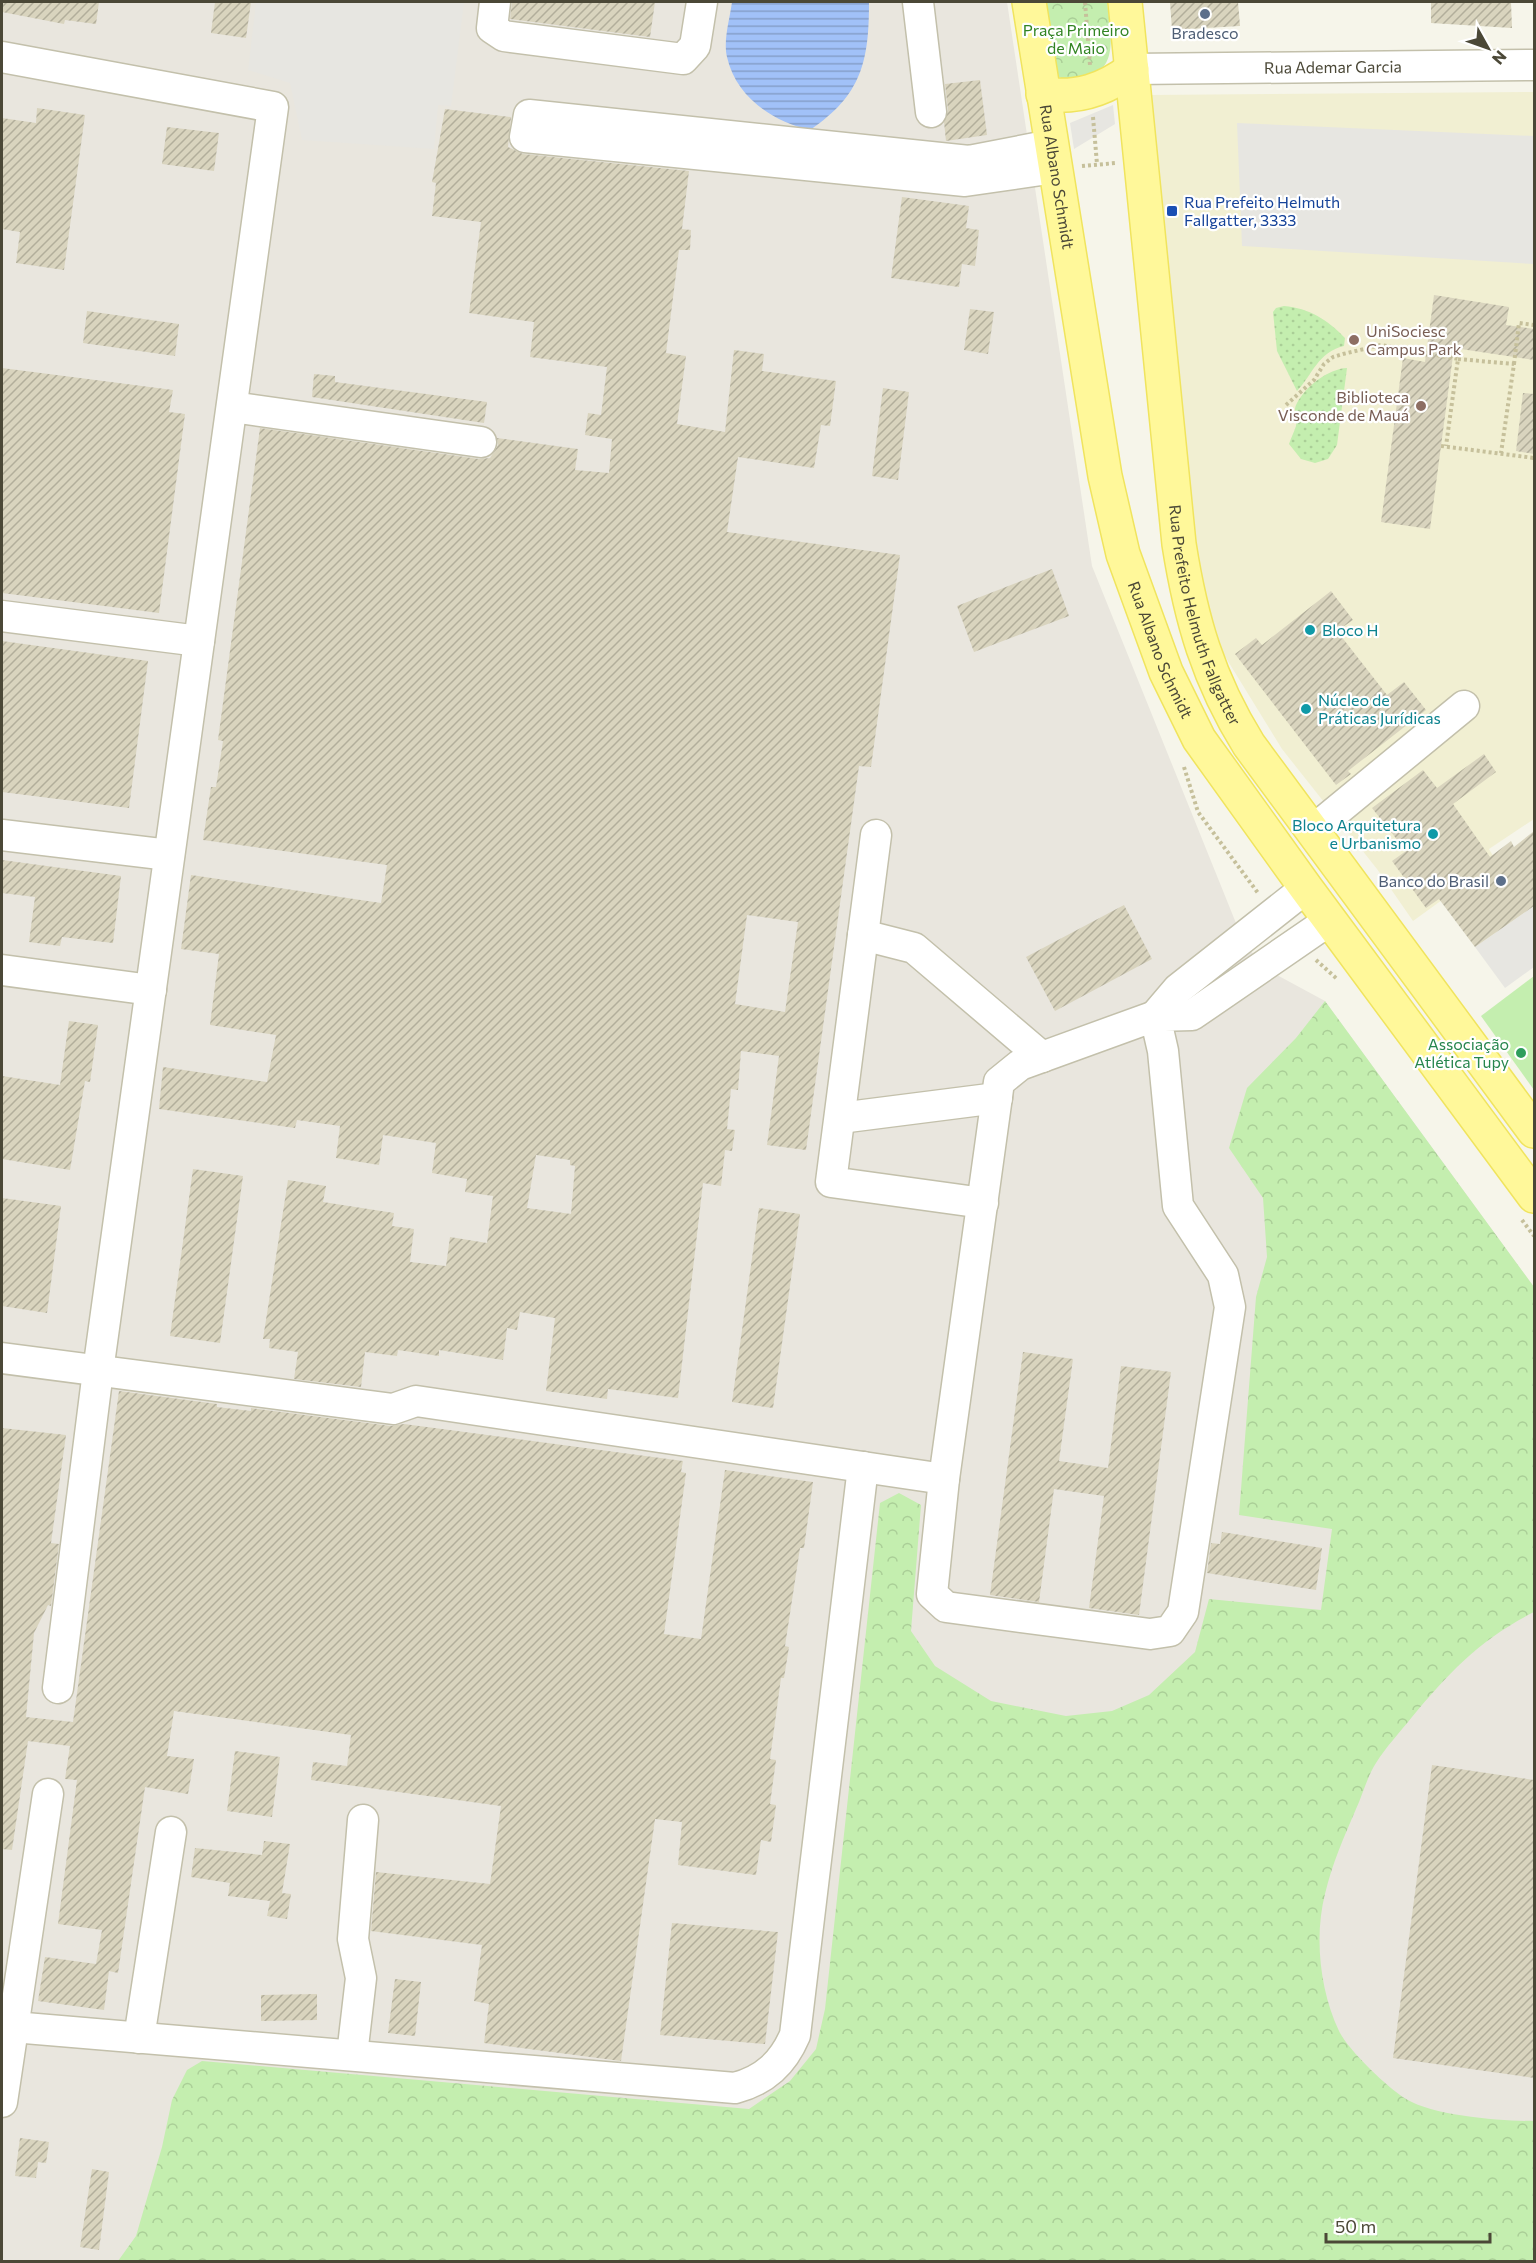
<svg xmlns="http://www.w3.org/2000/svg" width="1536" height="2263" font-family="Commissioner,sans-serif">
<defs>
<pattern id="grass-dots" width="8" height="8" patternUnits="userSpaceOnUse" patternTransform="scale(1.5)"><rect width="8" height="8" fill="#c4eeaf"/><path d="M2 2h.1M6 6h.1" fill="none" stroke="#aace97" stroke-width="1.8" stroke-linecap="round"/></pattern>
<pattern id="forest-crowns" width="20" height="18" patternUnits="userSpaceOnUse" patternTransform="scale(1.5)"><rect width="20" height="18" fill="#c4eeaf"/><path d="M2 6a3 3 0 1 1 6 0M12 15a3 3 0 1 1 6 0" fill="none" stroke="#aace97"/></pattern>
<pattern id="water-rules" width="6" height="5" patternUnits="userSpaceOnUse" patternTransform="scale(1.5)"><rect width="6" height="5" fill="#a1c1f8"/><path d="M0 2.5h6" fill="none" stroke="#859fca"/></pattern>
<pattern id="building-hatch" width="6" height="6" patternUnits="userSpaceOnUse" patternTransform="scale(1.5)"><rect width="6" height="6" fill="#d9d4be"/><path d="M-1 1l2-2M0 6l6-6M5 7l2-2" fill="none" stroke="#b2ae9b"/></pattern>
</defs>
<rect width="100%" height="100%" fill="#f6f5ea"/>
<polygon fill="#e9e6de" points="2,2 1007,2 1092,566 1242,938 1262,967 1325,1001 1534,1287 1534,2261 2,2262"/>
<polygon fill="#f1efd2" points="1534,92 1534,819 1489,849 1496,861 1413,921 1377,869 1282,749 1210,632 1198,585 1148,95"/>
<g fill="url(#grass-dots)">
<path d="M 1284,306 C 1309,308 1328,320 1345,338 L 1344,346 C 1318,352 1313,374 1297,391 L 1277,351 L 1273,312 L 1276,308 Z"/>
<path d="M 1347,368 L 1337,445 L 1328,459 L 1315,463 L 1301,459 L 1289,444 C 1291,438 1294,432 1296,426 C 1298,418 1292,411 1297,403 C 1306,386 1328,369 1347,368 Z"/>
</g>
<g fill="url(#forest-crowns)">
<path d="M 1036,2 L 1107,2 C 1110,28 1121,72 1084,77 C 1074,79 1066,81 1057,76 Z"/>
<path d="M 1325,1001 L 1534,1287 L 1534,1612 C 1482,1638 1449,1672 1412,1717 C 1400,1732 1386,1747 1376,1763 C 1367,1777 1363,1794 1356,1809 C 1344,1837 1332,1864 1325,1894 C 1314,1937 1320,1991 1339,2031 C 1348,2050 1388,2088 1406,2099 C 1434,2116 1501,2121 1534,2121 L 1534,2261 L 118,2261 L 136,2236 L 162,2147 L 172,2100 L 187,2070 L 202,2061 L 749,2109 L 790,2081 L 816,2049 L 825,2009 L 880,1503 L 899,1493 L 921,1505 L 911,1631 L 935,1666 L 991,1701 L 1066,1716 L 1112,1711 L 1149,1695 L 1195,1652 L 1209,1599 L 1321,1610 L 1332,1529 L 1239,1515 L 1256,1297 L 1267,1257 L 1263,1198 L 1229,1148 L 1247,1088 L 1296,1038 Z"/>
</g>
<polygon fill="#c4eeaf" points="1534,976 1534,1090 1481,1016"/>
<g fill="#e7e6e1">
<polygon points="256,2 464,2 451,106 438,105 434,149 302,140 290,83 248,70"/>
<polygon points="1113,105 1115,124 1074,149 1070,123"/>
<polygon points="1237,123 1534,136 1534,264 1242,246"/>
<polygon points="1534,906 1534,967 1505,988 1475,947"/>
</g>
<path fill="url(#water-rules)" d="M 732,2 L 869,2 C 869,61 862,95 810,130 C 773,122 736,97 727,57 C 723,40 730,18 732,2 Z"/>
<g fill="url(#building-hatch)" fill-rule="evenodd">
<polygon points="2,2 99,2 96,24 65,20 64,24 2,12"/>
<polygon points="215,2 251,2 246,38 211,33"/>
<polygon points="512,2 655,2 650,37 510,19"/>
<polygon points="1170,2 1238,2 1240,26 1172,30"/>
<polygon points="1431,2 1511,2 1512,28 1431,23"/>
<polygon points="980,80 987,135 946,141 944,122 948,110 945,84"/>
<polygon points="37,108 85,115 64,270 16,263 20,232 2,229 2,118 36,123"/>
<path d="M 445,109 L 511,117 L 508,147 L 523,154 L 689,171 L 682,229 L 691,230 L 690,250 L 679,250 L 666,353 L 686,356 L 677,424 L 725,432 L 734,350 L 764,354 L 762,371 L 836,381 L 830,426 L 821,425 L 814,468 L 738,457 L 727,532 L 900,555 L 871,767 L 859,766 L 806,1150 L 767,1145 L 779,1056 L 741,1051 L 738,1090 L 731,1089 L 727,1129 L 735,1130 L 732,1151 L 725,1150 L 721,1186 L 703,1183 L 678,1398 L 608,1389 L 607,1399 L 546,1391 L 555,1318 L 520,1312 L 517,1330 L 507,1328 L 503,1360 L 439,1350 L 439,1356 L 398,1350 L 397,1356 L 365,1352 L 361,1387 L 294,1379 L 298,1352 L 269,1348 L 270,1339 L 263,1339 L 288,1180 L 326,1186 L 323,1202 L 394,1213 L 392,1226 L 414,1229 L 410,1262 L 446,1266 L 450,1237 L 487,1243 L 493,1196 L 465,1192 L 467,1179 L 432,1173 L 436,1143 L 383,1135 L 379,1165 L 336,1158 L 340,1126 L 297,1120 L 295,1128 L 159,1109 L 163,1067 L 267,1082 L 276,1035 L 210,1025 L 219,954 L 181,949 L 191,875 L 381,903 L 387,865 L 203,840 L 211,787 L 216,787 L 223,741 L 218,740 L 260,428 L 479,459 L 490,458 L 498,445 L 497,438 L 578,449 L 575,470 L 609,473 L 612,439 L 585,435 L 588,413 L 601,415 L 607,367 L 530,357 L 534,322 L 469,313 L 481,222 L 432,216 L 436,183 L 432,182 ZM 747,915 L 798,922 L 785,1012 L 735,1004 ZM 536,1155 L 570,1160 L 570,1165 L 575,1166 L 571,1214 L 527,1208 Z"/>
<polygon points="167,127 219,133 214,171 162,164"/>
<polygon points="902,197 969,206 966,228 979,230 975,266 962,264 959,287 891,278"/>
<polygon points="1434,295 1509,307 1506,325 1534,329 1534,360 1454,348 1430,529 1381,522 1403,358 1425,362"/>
<polygon points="970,309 994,312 988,354 964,350"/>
<polygon points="87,311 179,324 175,356 83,343"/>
<polygon points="2,368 173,390 169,412 185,414 159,613 2,593"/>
<polygon points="314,374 335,376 335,382 487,402 484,423 312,397"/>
<polygon points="883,388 909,392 898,480 872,476"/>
<polygon points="1523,393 1534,394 1534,454 1516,451"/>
<polygon points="1052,569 1069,616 974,652 957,606"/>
<polygon points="1331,591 1353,620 1337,631 1387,695 1404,682 1426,710 1348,771 1351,774 1336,785 1235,654 1256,638 1262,645"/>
<polygon points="2,641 148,661 129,808 2,792"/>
<polygon points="1484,754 1496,772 1453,804 1490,857 1511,841 1514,847 1534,831 1534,906 1475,947 1439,899 1426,908 1392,861 1406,851 1372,808 1423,770 1437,788"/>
<polygon points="2,860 121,876 113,943 62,937 60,946 29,942 35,897 2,893"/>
<polygon points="1124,905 1152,959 1055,1011 1026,957"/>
<polygon points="69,1021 98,1025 90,1082 85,1081 70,1170 2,1159 2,1076 60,1085"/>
<polygon points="193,1169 243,1176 220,1343 170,1336"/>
<polygon points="2,1198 61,1206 47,1313 2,1306"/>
<polygon points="759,1208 800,1214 773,1408 732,1402"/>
<polygon points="1023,1352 1073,1359 1059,1461 1108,1468 1121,1366 1171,1372 1139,1615 1089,1608 1104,1496 1054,1489 1039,1602 990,1595"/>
<polygon points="119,1391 217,1404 217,1407 251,1411 251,1408 391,1426 404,1424 683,1461 681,1472 686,1473 664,1634 701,1639 725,1470 813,1482 804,1548 800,1548 785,1646 789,1647 784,1678 781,1678 770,1759 776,1760 770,1804 776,1805 771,1842 761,1840 756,1875 678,1865 682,1822 655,1819 621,2061 484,2043 489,2004 474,2001 482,1945 371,1931 376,1872 490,1884 501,1806 311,1780 313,1762 347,1766 351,1735 174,1711 167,1756 194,1759 188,1794 145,1787 118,1973 109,1971 104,2010 38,2001 45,1957 96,1964 102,1930 58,1924 77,1780 65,1779 70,1746 28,1741 12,1850 2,1849 2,1428 66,1435 51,1543 59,1544 51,1606 48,1605 34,1633 26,1717 73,1722"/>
<polygon points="1222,1532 1322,1548 1316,1590 1207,1573 1211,1543 1220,1544"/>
<polygon points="235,1751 280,1757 272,1817 227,1811"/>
<polygon points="1432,1765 1534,1780 1534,2078 1393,2058"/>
<polygon points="264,1841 290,1844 282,1893 291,1894 287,1919 267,1916 270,1901 228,1896 230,1883 191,1877 195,1848 262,1855"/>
<polygon points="672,1923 778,1932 765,2044 660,2035"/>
<polygon points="395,1979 421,1982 415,2036 388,2033"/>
<polygon points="317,1994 317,2020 261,2021 261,1995"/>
<polygon points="20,2138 49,2142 46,2163 38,2162 36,2178 15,2176"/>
<polygon points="92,2169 109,2172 99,2250 80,2247"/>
</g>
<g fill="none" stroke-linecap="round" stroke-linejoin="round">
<g stroke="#c3c0ab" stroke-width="33">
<g id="minor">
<polyline points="495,2 492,28 504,36 683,59 695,46 702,2"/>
<polyline points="918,2 931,112"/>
<polyline points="2,57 273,107 98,1371 58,1688"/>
<path id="s1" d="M 1132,69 L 1534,65"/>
<polyline points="1051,145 969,161 529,115 525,137 965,181 1055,168"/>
<polyline points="232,407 481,442"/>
<polyline points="2,616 199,641"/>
<polyline points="1312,831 1464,706"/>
<polyline points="2,835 169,855"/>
<polyline points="876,835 831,1182 983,1203"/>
<polyline points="863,935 914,948 1042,1057"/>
<polyline points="2,970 151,990"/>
<polyline points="1155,1016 1163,1051 1178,1206 1223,1275 1230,1307 1183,1612 1170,1631 1150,1634 946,1607 932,1594 944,1479 999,1082 1020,1065 1155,1016 1192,1015 1330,920"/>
<polyline points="1155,1016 1178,989 1306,888"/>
<polyline points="840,1118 997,1098"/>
<polyline points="2,1358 393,1409 416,1401 944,1479"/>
<path d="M 13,2027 L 735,2088 C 765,2080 783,2063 795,2035 L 863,1467"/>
<polyline points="139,2038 171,1832"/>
<polyline points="352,2055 361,1978 353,1939 363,1820"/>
<polyline points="2,2102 48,1794"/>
</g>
</g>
<g stroke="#f0e45e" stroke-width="36">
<g id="major">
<path id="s2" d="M 1029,2 L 1105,476 L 1123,554 L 1166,672 L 1199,739 L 1306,888 L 1534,1196"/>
<path id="s3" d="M 1125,2 L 1179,544 C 1191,620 1208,679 1249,745 L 1534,1131"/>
<path d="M 1043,94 C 1077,99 1105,90 1132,69"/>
</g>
</g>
<g stroke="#c6c09b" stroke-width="4" stroke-dasharray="3 3" stroke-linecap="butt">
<polyline points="1085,2 1090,65"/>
<polyline points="1093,117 1097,164"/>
<polyline points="1082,166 1116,163"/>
<polyline points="1458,359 1514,364 1501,453"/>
<polyline points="1514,364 1519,323 1534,325"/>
<polyline points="1286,405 1314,380 1324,364 1333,357 1343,354 1381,345 1458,359 1446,446"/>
<polyline points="1441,446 1534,458"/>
<polyline points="1184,767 1198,812 1258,893"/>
<polyline points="1316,960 1337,979"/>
<polyline points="1522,1220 1534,1236"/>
</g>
<use href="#minor" stroke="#fff" stroke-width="30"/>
<use href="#major" stroke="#fff89a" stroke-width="33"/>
</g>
<g fill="#5c6f8a" stroke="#fff" stroke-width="2">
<circle cx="1205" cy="14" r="6"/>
<circle cx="1501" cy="881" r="6"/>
</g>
<rect fill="#1a4fb4" stroke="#fff" stroke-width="2" x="1166" y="205" width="12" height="12" rx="3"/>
<g fill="#8d6e63" stroke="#fff" stroke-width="2">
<circle cx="1354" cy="340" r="6"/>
<circle cx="1421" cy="406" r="6"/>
</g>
<g fill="#0f9aa8" stroke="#fff" stroke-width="2">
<circle cx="1310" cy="630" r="6"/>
<circle cx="1306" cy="709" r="6"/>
<circle cx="1433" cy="834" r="6"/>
</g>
<circle fill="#2e9e5b" stroke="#fff" stroke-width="2" cx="1521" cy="1053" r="6"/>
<g text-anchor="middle" stroke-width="4.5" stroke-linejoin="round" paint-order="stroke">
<g font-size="16" fill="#328423" stroke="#fff">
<text x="1076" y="36">Praça Primeiro<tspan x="1076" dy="18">de Maio</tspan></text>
</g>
<g font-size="16" fill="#4e5e75" stroke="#fff">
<text x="1205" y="39">Bradesco</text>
<text x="1489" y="887" text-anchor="end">Banco do Brasil</text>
</g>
<g font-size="16" fill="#4b4837" stroke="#fff">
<text dy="6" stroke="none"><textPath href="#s1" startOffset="201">Rua Ademar Garcia</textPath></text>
<text dy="6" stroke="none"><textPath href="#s2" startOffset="177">Rua Albano Schmidt</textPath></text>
<text dy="6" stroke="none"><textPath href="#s3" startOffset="620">Rua Prefeito Helmuth Fallgatter</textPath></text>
<text dy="6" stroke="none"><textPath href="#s2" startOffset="663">Rua Albano Schmidt</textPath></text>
</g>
<g font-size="16" fill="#164399" stroke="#fff" text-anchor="start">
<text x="1184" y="208">Rua Prefeito Helmuth<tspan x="1184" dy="18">Fallgatter, 3333</tspan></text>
</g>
<g font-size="16" fill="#785e54" stroke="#fff" text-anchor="start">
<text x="1366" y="337">UniSociesc<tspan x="1366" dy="18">Campus Park</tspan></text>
<text x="1409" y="403" text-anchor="end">Biblioteca<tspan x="1409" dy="18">Visconde de Mauá</tspan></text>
</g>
<g font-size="16" fill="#0d838f" stroke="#fff" text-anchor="start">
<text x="1322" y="636">Bloco H</text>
<text x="1318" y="706">Núcleo de<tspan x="1318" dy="18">Práticas Jurídicas</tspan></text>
<text x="1421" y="831" text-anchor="end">Bloco Arquitetura<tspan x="1421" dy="18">e Urbanismo</tspan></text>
</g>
<g font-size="16" fill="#27864d" stroke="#fff" text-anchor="end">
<text x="1509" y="1050">Associação<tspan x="1509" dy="18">Atlética Tupy</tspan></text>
</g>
</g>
<rect width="1536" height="2263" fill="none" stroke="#4b4837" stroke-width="6"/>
<g transform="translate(1488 48) rotate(130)" stroke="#ffffff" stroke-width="4.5" paint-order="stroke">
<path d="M0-4.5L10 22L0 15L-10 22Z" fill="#4b4837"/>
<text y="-9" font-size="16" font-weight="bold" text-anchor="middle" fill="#4b4837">N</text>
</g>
<path d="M1326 2233v9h164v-9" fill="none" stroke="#4b4837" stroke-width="3"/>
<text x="1335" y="2233" font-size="18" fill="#4b4837" stroke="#ffffff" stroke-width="4.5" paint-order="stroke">50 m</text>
</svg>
